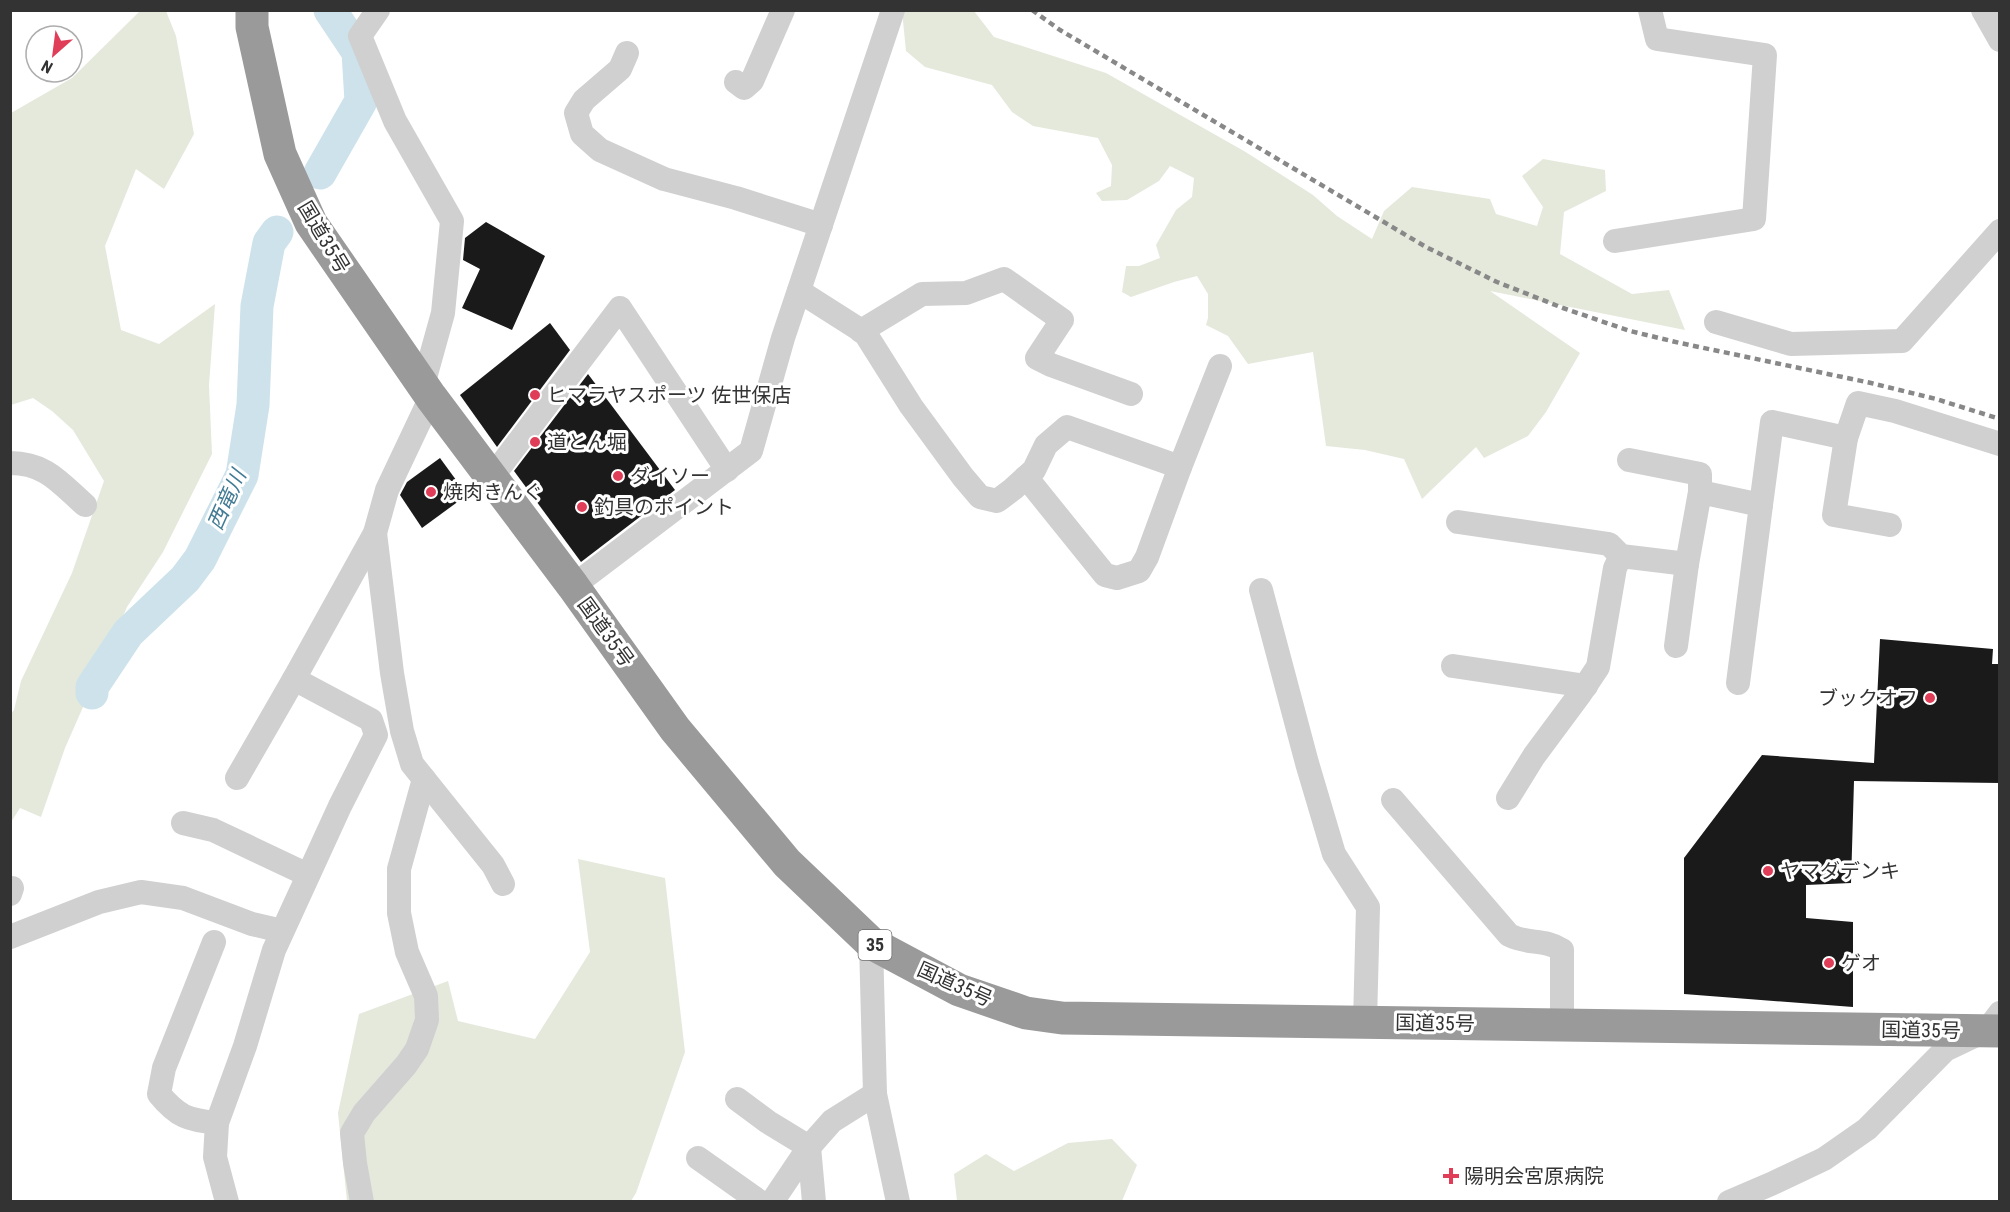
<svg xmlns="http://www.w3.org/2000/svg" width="2010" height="1212" font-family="'Roboto Condensed','Noto Sans JP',sans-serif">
<rect width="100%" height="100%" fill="#fff"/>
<g fill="#e4e9dc">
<polygon points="140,11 166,11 176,36 194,134 164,189 136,169 105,246 121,330 159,344 215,304 209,385 212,454 163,552 127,607 65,748 41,817 20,808 11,822 11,714 14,710 21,681 72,573 104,481 73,430 52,411 33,398 11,405 11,113 72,78"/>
<polygon points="902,11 974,11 994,37 1106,73 1244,151 1313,195 1337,216 1372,239 1384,211 1412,187 1490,199 1496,214 1537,226 1543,207 1522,176 1543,159 1605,170 1606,191 1564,212 1560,254 1632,294 1669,290 1685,330 1490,291 1580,353 1546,412 1528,436 1484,458 1476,447 1422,499 1404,459 1365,450 1326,446 1313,352 1248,364 1228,336 1206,325 1208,318 1208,294 1197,276 1174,282 1131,297 1122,292 1126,266 1139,266 1160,258 1156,245 1176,210 1192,197 1194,178 1170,166 1159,181 1127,200 1102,201 1096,193 1111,186 1112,165 1098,138 1033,126 1012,112 992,85 925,67 906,51"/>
<polygon points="578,859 665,878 685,1052 636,1193 631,1201 347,1201 338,1113 359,1014 448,981 458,1021 535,1039 590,952"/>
<polygon points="1112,1139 1137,1165 1122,1201 957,1201 954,1174 986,1154 1014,1171 1068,1143"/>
</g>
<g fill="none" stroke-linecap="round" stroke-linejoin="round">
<g stroke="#cde2eb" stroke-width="33">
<polyline points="320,173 361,101 358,52 330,10"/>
<polyline points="92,693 92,687 128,633 185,579 200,559 242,475 253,405 257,306 269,243 277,232"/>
</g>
</g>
<g fill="#1a1a1a">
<polygon points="486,222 545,256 512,330 462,308 480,269 463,260 465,238"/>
<polygon points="550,323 570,350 497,447 460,395"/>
<polygon points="588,374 675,490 581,562 514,471"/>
<polygon points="440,458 467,495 422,528 400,495 407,482"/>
<polygon points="1880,639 1993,649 1992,664 2000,664 2000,783 1854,781 1851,883 1806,885 1806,918 1853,922 1853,1007 1684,994 1684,858 1762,755 1874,763"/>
</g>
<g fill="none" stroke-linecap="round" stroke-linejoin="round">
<g stroke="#d0d0d0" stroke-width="24">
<polyline points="378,10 360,36 395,121 452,221 443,313 423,385"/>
<polyline points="1983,10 2000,40"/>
<polyline points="627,53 620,69 584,100 576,113 582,134 600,150 664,179 736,198 821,225"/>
<polyline points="736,82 744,88 752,81 783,10"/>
<polyline points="1615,241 1754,219 1765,55 1657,39 1650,10"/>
<polyline points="799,291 865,333 911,406 963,477 980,497 997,501 1013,489 1034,470 1046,445 1067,427 1180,467 1220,366"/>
<polyline points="1716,322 1791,344 1902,341 2000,231"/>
<polyline points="861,331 922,294 966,293 1004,279 1062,320 1037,358 1051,365 1131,394"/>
<polyline points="1846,438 1834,515 1890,525"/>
<polyline points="1629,460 1700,474 1700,492"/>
<path d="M 10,463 C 46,463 60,483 85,505"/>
<polyline points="492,477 620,308 727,470"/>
<polyline points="1026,477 1105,575 1117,578 1139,571 1147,557 1180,467"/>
<polyline points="1458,522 1609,544 1621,556 1687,564"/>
<polyline points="375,533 392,673 402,731 412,764 493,865 503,884"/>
<polyline points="573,586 751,451 783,338 893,10"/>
<polyline points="1261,590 1307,763 1334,854 1368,907 1365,1022"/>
<polyline points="1676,646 1687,564 1700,492 1761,505 1772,422 1846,438 1858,403 1895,411 2000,444"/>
<polyline points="1453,666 1586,686"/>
<polyline points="1738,683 1761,505"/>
<polyline points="237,778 294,679"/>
<polyline points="1508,798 1534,756 1580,694 1598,667 1615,568 1621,556"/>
<path d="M 1393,800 L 1509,935 C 1528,945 1544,938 1562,950 L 1562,1025"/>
<polyline points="183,823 213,830 308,875"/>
<polyline points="10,894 12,888"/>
<polyline points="10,937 99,902 141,892 183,898 252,924 282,931"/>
<path d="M 214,942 L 164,1068 L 159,1094 C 178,1117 188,1120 217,1123"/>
<polyline points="871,943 875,1094 898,1202"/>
<polyline points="737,1099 768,1122 809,1147 814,1202"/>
<polyline points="698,1158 760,1202"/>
<polyline points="227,1202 215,1157 217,1123 245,1046 274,950 340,806 376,735 371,720 294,679 375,533 387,490 431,397"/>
<polyline points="362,1202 355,1163 352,1133 364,1113 406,1065 417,1049 427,1020 426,996 407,952 399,913 399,869 424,779"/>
<polyline points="772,1202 809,1147 832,1121 875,1094"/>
<polyline points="1729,1202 1771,1184 1824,1159 1867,1129 1945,1050 1987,1030 2000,1013"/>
</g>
<polyline stroke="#9a9a9a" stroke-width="33" points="252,10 252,27 280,154 311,223 431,397 573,586 675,729 787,863 871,943 959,990 1026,1013 1062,1018 2000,1031"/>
<polyline stroke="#888" stroke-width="4.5" stroke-dasharray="6 4.5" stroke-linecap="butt" points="1032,10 1060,30 1426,247 1497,282 1563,308 1630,331 1680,343 1871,383 1936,399 2000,419"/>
</g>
<g fill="#e03e58" stroke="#fff" stroke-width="2">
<circle cx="535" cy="395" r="6"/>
<circle cx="535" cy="442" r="6"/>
<circle cx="618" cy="476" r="6"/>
<circle cx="431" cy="492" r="6"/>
<circle cx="582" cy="507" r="6"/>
<circle cx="1930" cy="698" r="6"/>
<circle cx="1768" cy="871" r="6"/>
<circle cx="1829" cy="963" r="6"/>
<path d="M1448 1167h6v6h6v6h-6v6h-6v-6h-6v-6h6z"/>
</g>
<g text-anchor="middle" stroke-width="6" stroke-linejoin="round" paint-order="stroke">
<rect fill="#fff" stroke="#707070" stroke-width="1.5" x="858.5" y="930" width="33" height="30" rx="4.5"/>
<g font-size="18" font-weight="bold" fill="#333">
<text x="875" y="951">35</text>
</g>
<g font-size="20" fill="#333" stroke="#fff">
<text transform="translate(324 237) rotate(59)" y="7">国道35号</text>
<text transform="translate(606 632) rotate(54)" y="7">国道35号</text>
<text transform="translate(955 984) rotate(24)" y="7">国道35号</text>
<text transform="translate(1435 1023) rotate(1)" y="7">国道35号</text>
<text transform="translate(1921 1030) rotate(1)" y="7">国道35号</text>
</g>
<g font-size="20" fill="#333" stroke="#fff" text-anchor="start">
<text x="547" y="402">ヒマラヤスポーツ 佐世保店</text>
<text x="547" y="449">道とん堀</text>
<text x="630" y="483">ダイソー</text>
<text x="443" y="499">焼肉きんぐ</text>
<text x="594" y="514">釣具のポイント</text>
<text x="1918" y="705" text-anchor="end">ブックオフ</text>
<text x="1780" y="878">ヤマダデンキ</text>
<text x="1841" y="970">ゲオ</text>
<text x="1464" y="1183">陽明会宮原病院</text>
</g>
<g font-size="21" font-style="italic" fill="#427b94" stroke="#fff">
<text transform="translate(227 500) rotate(-66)" y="7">西竜川</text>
</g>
</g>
<rect width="2010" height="1212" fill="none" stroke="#333333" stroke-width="24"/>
<g transform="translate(54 54) rotate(208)"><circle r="28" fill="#ffffff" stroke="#adadad" stroke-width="1.5"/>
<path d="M0-4.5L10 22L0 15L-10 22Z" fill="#e03e58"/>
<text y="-9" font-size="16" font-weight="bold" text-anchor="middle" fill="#333333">N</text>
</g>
</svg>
